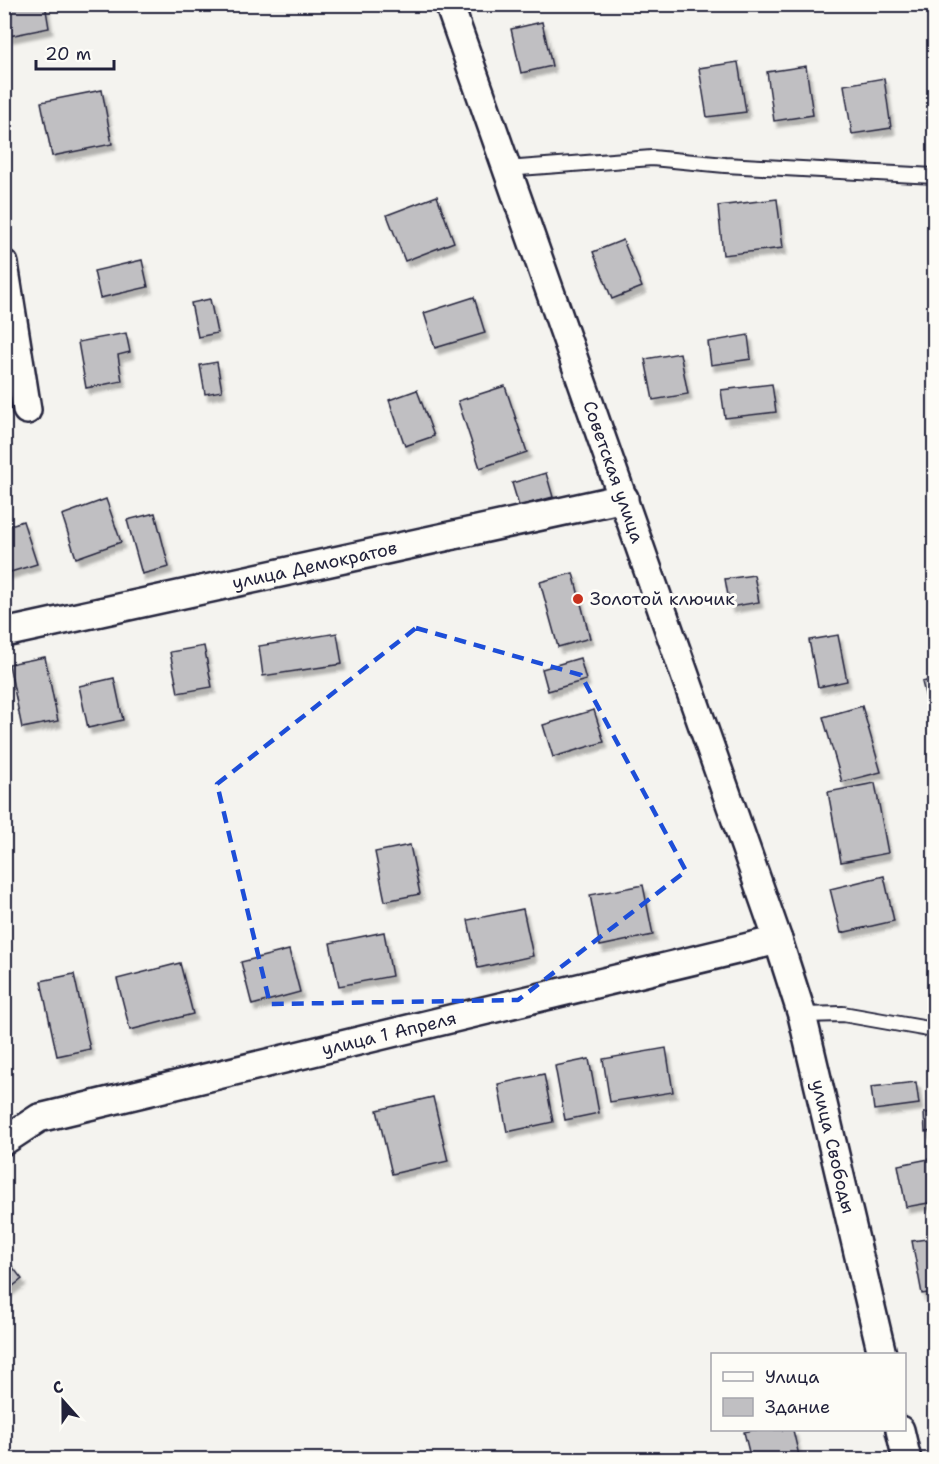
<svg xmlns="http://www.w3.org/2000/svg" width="939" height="1464" font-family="'Shantell Sans',sans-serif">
<defs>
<filter id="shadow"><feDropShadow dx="3.5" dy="6" stdDeviation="1.5" flood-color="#0004"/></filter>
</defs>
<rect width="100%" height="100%" fill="#f4f3ef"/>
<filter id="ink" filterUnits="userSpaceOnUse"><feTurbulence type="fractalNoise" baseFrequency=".0167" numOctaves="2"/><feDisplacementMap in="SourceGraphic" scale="12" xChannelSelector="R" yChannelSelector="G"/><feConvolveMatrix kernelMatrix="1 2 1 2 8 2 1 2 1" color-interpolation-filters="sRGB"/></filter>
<g filter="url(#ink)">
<g fill="#c0bfc2" stroke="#22223b" stroke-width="1.5" filter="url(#shadow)">
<polygon points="4,4 45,4 49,28 9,36"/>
<polygon points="930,4 934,4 934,28 931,28"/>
<polygon points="542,22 552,66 521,73 511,29"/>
<polygon points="738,62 746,112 707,117 699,68"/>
<polygon points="806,66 813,115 774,121 767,72"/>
<polygon points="884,78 891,128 852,134 844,85"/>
<polygon points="102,90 112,144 52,156 41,102"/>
<polygon points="437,196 454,242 405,261 387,215"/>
<polygon points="777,199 783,248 723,255 718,206"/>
<polygon points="623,240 642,287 612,299 593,252"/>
<polygon points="142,260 148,287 100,298 94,271"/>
<polygon points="474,297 485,333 435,348 424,313"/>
<polygon points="210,299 217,333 198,337 191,303"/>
<polygon points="126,333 130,352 118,355 122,381 86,388 78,342"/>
<polygon points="748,335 751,359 711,365 708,342"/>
<polygon points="680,353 688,394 653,400 645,359"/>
<polygon points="217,362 222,391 205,394 200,365"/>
<polygon points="772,384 776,412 725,418 721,390"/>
<polygon points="505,386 527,452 480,468 458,401"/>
<polygon points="417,390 434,436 405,446 389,400"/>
<polygon points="546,473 553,497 519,506 512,483"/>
<polygon points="106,499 121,542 76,558 62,515"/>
<polygon points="155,513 169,567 142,574 127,520"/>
<polygon points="23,521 37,564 4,574 4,527"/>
<polygon points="573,573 590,638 558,647 540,582"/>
<polygon points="754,575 759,602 730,607 725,579"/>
<polygon points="337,633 342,664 263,676 259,646"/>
<polygon points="838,635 847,681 818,687 809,640"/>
<polygon points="204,646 212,687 178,693 170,652"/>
<polygon points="45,657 58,721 22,728 9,664"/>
<polygon points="580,658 586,680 548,691 542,669"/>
<polygon points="114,678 123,720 88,728 79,686"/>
<polygon points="934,679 934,700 927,702 922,682"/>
<polygon points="862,706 881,772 842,782 823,717"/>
<polygon points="594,710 604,742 553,757 543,725"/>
<polygon points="875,783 888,853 841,862 828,792"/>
<polygon points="410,845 420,894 385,901 375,852"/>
<polygon points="884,876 894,921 841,933 830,889"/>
<polygon points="643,885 653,935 600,946 590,895"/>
<polygon points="523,909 533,956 478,968 468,920"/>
<polygon points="384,932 392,976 339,986 330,943"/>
<polygon points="289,950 300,992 252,1005 241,962"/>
<polygon points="180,963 193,1014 130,1030 117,979"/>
<polygon points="74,974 90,1049 57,1056 41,981"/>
<polygon points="666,1048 673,1092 610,1102 603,1059"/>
<polygon points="589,1059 599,1113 565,1120 555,1066"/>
<polygon points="544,1074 553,1122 507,1132 498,1084"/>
<polygon points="916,1082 919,1104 874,1110 871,1087"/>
<polygon points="433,1097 448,1161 392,1174 377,1110"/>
<polygon points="934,1112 934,1131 925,1132 924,1113"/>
<polygon points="934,1158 934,1202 906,1207 898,1165"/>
<polygon points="934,1238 934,1292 922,1294 912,1241"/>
<polygon points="4,1256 22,1279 4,1293"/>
<polygon points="934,1321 934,1358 928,1322"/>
<polygon points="753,1430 793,1430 800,1460 751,1460 744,1432"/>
</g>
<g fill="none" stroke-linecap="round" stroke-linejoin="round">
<g stroke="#22223b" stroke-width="18">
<g id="lane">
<polyline points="506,169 652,158 725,165 934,176"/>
<polyline points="802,1015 843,1014 934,1030"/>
</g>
</g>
<g stroke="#22223b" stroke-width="32">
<g id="street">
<path id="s1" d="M 449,4 L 778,940 L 802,1015 L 882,1354"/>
<polyline points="4,264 27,410"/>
<path id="s2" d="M 4,633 L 624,498"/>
<path id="s3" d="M 4,1141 L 39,1118 L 778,940"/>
<polyline points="900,1430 907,1460"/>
</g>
</g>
<use href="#lane" stroke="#fdfcf7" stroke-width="14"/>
<use href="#street" stroke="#fdfcf7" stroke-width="27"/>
</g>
</g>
<path fill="none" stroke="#1d4ed8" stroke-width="4.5" stroke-dasharray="12 8" stroke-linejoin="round" d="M 416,628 L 581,675 L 686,871 L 518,1000 L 270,1004 L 217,784 Z"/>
<circle fill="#c8321e" stroke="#fdfcf7" stroke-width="2" cx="578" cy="599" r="6"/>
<g text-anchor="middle" stroke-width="6" stroke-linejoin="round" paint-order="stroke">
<g font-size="18" fill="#22223b" stroke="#fdfcf7">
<text dy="6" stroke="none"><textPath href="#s1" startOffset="496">Советская улица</textPath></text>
<text dy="6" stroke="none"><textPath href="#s2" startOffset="318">улица Демократов</textPath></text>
<text dy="6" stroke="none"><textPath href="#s3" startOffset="402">улица 1 Апреля</textPath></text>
<text dy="6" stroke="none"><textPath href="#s1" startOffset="1206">улица Свободы</textPath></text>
</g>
<g font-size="18" fill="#22223b" stroke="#fdfcf7" text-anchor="start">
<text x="590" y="605">Золотой ключик</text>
</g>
</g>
<rect width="939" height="1464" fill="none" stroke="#fdfcf7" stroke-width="24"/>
<rect x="12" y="12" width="915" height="1440" fill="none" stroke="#22223b" stroke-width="2" filter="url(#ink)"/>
<rect x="711" y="1353" width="195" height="78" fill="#fdfcf7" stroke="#a5a5ac" stroke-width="1.5"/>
<rect x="723" y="1372" width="30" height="9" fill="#fdfcf7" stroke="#a5a5ac" stroke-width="1.5"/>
<text x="765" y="1383" font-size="18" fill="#22223b">Улица</text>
<rect x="723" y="1398" width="30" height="18" fill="#c0bfc2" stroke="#a5a5ac" stroke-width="1.5"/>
<text x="765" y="1413" font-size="18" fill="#22223b">Здание</text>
<g transform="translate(63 1401) rotate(339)" stroke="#fdfcf7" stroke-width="4.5" paint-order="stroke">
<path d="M0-4.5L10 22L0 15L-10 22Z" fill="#22223b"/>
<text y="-9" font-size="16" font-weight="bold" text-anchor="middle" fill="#22223b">С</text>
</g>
<path d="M36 60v9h78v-9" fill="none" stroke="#22223b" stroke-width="3"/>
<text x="45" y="60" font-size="18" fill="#22223b" stroke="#fdfcf7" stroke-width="4.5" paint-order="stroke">20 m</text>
</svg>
